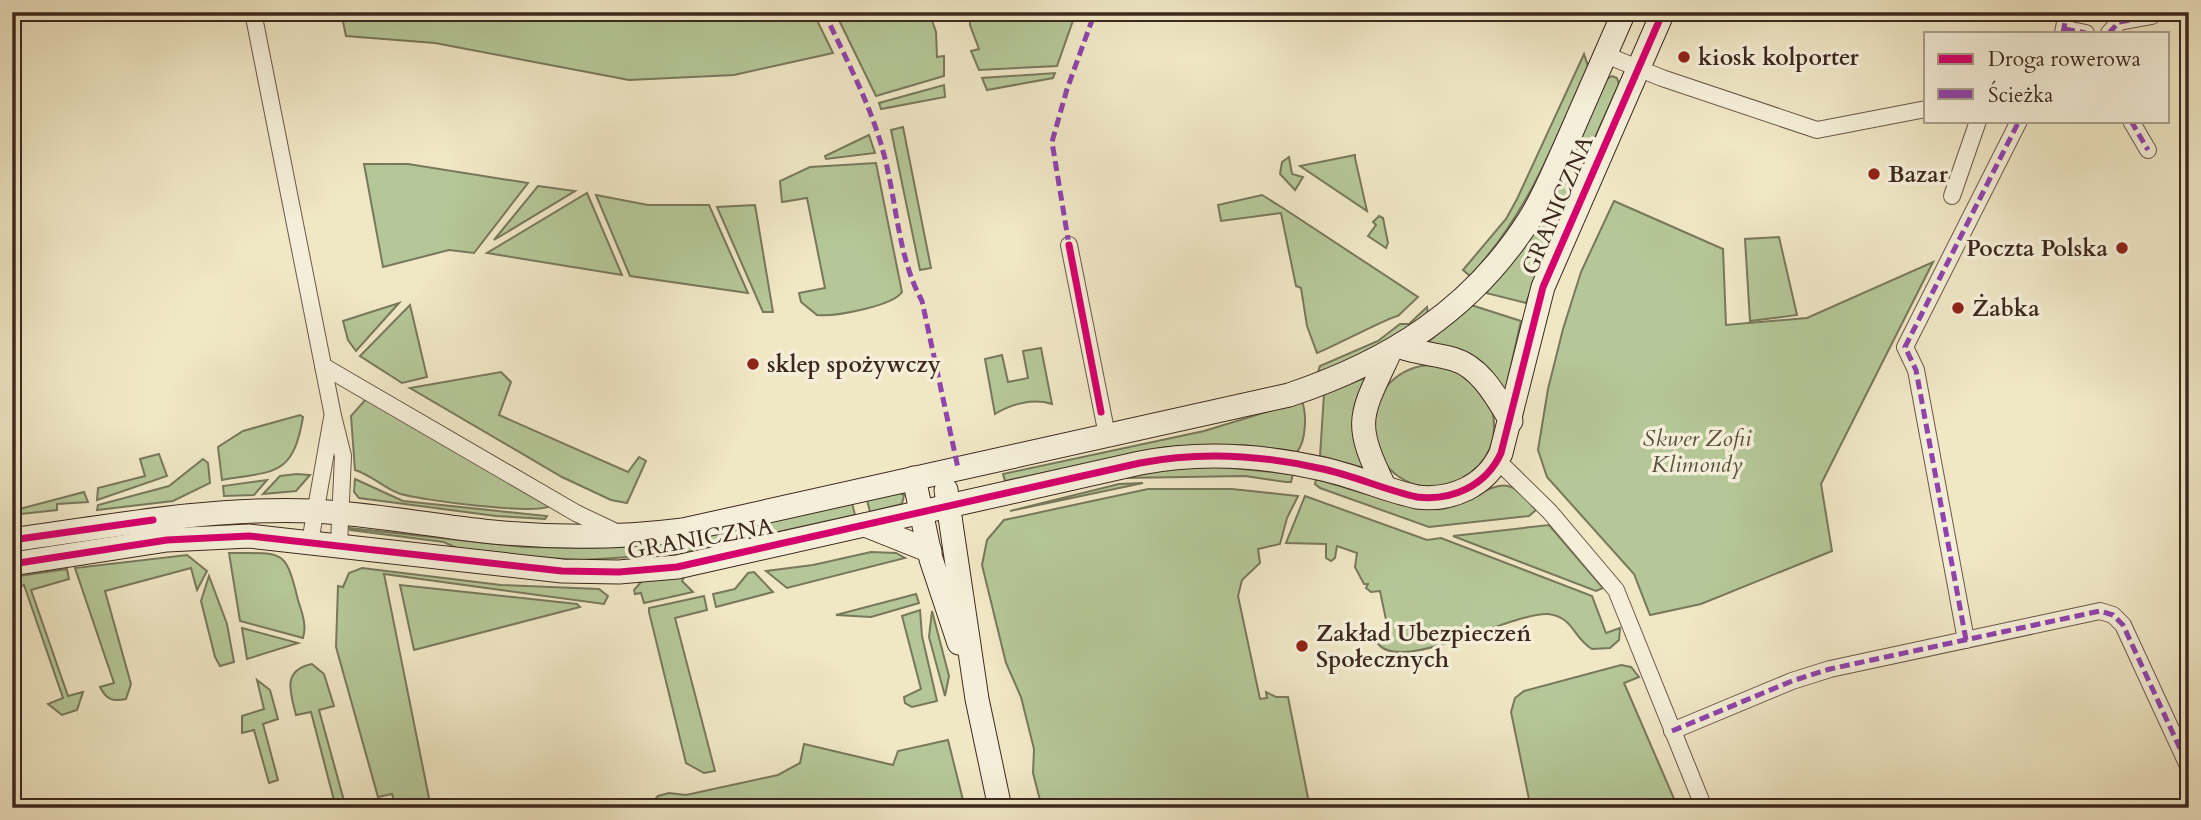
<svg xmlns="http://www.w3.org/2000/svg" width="2201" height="820" font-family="Cardo,serif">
<rect width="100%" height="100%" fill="#f0e7c5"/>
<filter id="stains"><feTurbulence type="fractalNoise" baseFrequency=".00286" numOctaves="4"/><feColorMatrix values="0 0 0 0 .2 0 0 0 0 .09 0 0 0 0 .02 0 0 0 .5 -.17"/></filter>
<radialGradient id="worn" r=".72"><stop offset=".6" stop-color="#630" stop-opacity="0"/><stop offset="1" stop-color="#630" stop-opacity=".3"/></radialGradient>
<g fill="#b5c798" stroke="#78785b" stroke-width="2">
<polygon points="341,12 813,12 833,53 734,75 629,80 435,43 346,36"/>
<polygon points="835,12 929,12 936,32 937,57 944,56 944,76 876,96"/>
<polygon points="970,12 1076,12 1057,66 979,70 971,51 979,49 970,25"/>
<path d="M 1584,54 L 1588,66 C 1555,142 1527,215 1470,276 L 1463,270 L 1506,219 L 1517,199 Z"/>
<polygon points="1055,73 1053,78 987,90 982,78"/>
<polygon points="1612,76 1617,78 1619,84 1550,238 1526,303 1486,293 1527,242 1544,215 1607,79"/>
<polygon points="944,85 945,97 881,109 879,103"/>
<polygon points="903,127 931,268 920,270 891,130"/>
<polygon points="869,135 875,153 826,159 825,156"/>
<polygon points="1355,155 1355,158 1367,211 1300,166"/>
<polygon points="1289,157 1292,174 1303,177 1295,190 1280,174 1282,162"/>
<path d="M 876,163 L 902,292 C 893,306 834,317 817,315 L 801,302 L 799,293 L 825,288 L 807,198 L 782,202 L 780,181 L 810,167 Z"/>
<polygon points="364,164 408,164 528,183 474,253 449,250 383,267"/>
<polygon points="538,186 575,191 494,240"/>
<polygon points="587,193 622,275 487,253"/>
<polygon points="596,195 648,205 709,205 748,293 630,276"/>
<path d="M 1262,195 L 1283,208 L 1418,297 L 1398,316 C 1391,316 1333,347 1317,353 L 1307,326 L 1301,288 L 1296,286 L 1281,213 L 1221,221 L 1218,205 Z"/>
<polygon points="1614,201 1723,249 1726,325 1807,318 1933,262 1821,484 1832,551 1701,604 1650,615 1634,574 1547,477 1538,450 1548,389 1563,329 1581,272"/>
<polygon points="755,205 773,312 763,312 717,207"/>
<polygon points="1379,216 1383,218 1388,243 1386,248 1368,236 1376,225 1373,222"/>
<polygon points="1779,237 1797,315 1750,321 1745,239"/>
<polygon points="399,303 356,351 348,340 343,321"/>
<polygon points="410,305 427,377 402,383 360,356"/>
<polygon points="1471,305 1521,321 1505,392 1426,344"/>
<polygon points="1427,307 1428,314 1395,338 1317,375 1320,366 1378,341 1400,324 1409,324"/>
<path d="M 1041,348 L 1052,404 C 1033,398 1011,404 995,414 L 985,359 L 1002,355 L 1008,382 L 1028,378 L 1023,351 Z"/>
<circle cx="1433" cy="426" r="61"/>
<polygon points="501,372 511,382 499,415 628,472 639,457 646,461 627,503 611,500 562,477 410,388"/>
<polygon points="1367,377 1364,468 1320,456 1324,394"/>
<path d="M 366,399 L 552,505 C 540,516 417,500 398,493 C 383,487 371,475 355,470 L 351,416 Z"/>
<path d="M 1302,401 C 1307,415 1306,441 1297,452 L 1244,445 L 1165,447 L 1005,481 L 1003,474 L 1204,431 Z"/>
<path d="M 300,415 L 303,417 C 293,477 274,471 222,480 L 218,447 L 243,431 Z"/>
<polygon points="159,454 167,476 97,500 98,488 145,476 140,459"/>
<polygon points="203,459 208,463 210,483 173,501 97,510 98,505 169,486"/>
<polygon points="1202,465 1293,474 1291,482 1286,482 1245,476 1123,478 1162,469"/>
<polygon points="297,474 310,475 296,491 263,494 280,476"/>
<polygon points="355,479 403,501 547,516 545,519 496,516 359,498 354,492"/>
<path d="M 1316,479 C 1347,487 1413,512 1442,509 C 1463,506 1490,482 1508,486 C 1520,489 1528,502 1536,510 L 1529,516 L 1429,527 L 1320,488 L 1315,484 Z"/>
<polygon points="267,480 254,495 224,496 223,486"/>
<polygon points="1143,483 1010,511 1119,484"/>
<polygon points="1148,489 1232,489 1298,496 1287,518 1280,544 1258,549 1260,563 1242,580 1238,596 1260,699 1267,698 1266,692 1276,697 1288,697 1310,808 1042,808 1033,773 1034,749 1021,697 1006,663 982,565 987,540 1004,520"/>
<polygon points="84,492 88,502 57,504 57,510 12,515 12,511"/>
<polygon points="898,492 904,495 902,504 870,512 867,500"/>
<path d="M 1305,496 L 1427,540 L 1441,538 L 1592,596 L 1606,633 L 1620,628 L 1619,640 L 1610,648 L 1592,649 C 1573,638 1574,617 1548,614 C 1515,611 1392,679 1376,640 L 1389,634 L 1380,591 L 1371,592 L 1366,588 L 1368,584 L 1364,584 L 1355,567 L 1357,553 L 1337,546 L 1335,558 L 1331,561 L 1326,558 L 1326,544 L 1286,543 Z"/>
<polygon points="852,503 855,515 678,554 582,560 467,553 444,542 350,530 349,528 525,547 585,548 631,546"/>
<polygon points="1549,525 1603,588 1596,591 1453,536"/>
<polygon points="871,552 896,553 905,558 787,588 766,571 813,565"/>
<path d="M 229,553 C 282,554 285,546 298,600 C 302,613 307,625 303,638 L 240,621 Z"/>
<path d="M 187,555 L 207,571 L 197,590 L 191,568 L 105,591 L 131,684 L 126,699 C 112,702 106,699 100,687 L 114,683 L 75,568 Z"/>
<polygon points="362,568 501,585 599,589 608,596 604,604 384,574 431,808 396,808 392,794 378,797 336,647 338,586 343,587 349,573"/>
<polygon points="67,569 69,579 31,590 68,696 83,692 77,710 62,715 48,704 63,698 24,585 12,589 12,577"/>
<polygon points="754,572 773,592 716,607 713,594 735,589 748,573"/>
<polygon points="685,575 682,581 693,592 644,603 641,593 635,594 634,590 642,581"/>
<polygon points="209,576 227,624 234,662 220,666 215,657 201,601"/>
<polygon points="400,585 577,604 580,607 414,650"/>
<polygon points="916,594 919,603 871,617 836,615"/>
<polygon points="704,596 707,610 675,618 715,771 704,773 686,763 649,612 649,608"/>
<polygon points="920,610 922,636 937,701 912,707 905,703 904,697 921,689 902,616"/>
<polygon points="932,611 949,676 945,696 929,637"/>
<polygon points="242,628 298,643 247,659"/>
<path d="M 312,664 L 324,674 L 334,706 L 319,710 L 346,808 L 336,808 L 311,712 L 296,715 C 290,692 282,670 312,664 Z"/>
<polygon points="1621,665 1631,667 1639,677 1624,683 1678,808 1524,808 1529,799 1511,712 1515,698 1524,691"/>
<polygon points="257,680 270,690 278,719 263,724 278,780 269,783 254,730 242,733 242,716 264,709"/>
<polygon points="948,740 965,808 647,808 658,796 669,793 686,795 778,775 800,763 804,744 893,765 898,751"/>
</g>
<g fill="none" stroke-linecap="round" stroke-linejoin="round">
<g stroke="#695848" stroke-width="18">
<g id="street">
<polyline points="253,12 333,416 343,456 339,544"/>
<polyline points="2065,29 2086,33"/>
<polyline points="2063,33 2067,12"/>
<polyline points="2109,33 2119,22 2152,16"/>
<polyline points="1606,55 1662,78 1817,130 1926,109"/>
<polyline points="2131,121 2148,150"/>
<polyline points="1952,196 1978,121"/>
<polyline points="1069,245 1107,435"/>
<polyline points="323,366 576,513 618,533"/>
<polyline points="1498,461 1550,512 1616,590 1704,808"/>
<polyline points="310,542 332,418"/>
<polyline points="1966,640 1916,370 1905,347 2019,121"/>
<polyline points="1672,731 1792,681 1830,669 2100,611 2113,615 2123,625 2189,768"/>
</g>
</g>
<g stroke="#3c281e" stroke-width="25">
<g id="secondary">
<path d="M 1400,347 C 1417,353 1435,354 1453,359 C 1481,367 1497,398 1511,421"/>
<polyline points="914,478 931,559 959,643"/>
<path d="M 1385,488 C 1353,422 1359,418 1389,354"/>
<polyline points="946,490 977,699 1000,808"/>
<polyline points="865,525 930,551"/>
<path d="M 12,540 C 112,526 212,507 313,511 C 373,514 433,526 493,532 C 556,538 620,538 683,530 L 1289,395 C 1388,362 1471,311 1529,220 C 1543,198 1553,173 1564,149 C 1584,103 1604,58 1624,12"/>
<path d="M 12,564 L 167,540 L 249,536 L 562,571 L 619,572 L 677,567 L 1140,463 C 1201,451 1262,455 1323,469 C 1355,476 1385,490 1417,497 C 1452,501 1486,486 1501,453 L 1543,287 L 1663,12"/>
</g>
</g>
<use href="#street" stroke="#f5efd9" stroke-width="16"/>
<use href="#secondary" stroke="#f5efd9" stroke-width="23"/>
<g stroke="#8e44ad" stroke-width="5" stroke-dasharray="10 5" stroke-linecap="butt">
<path d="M 824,12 C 845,57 870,103 883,151 C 897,201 897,255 922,301 L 958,468"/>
<polyline points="2065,29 2086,33"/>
<polyline points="2063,33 2067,12"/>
<polyline points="2109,33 2119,22 2152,16"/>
<polyline points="2131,121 2148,150"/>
<polyline points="1069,245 1052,142 1067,89 1095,12"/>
<polyline points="1966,640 1916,370 1905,347 2019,121"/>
<polyline points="1672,731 1792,681 1830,669 2100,611 2113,615 2123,625 2189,768"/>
</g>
<g stroke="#f5efd9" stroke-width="11">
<g id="cycleway">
<polyline points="1069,245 1101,412"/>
<polyline points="12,540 153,520"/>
<path d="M 12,564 L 167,540 L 249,536 L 562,571 L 619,572 L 677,567 L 1140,463 C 1201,451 1262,455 1323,469 C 1355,476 1385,490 1417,497 C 1452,501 1486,486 1501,453 L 1543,287 L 1663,12"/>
</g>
</g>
<use href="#cycleway" stroke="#d6006c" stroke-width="7"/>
</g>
<g fill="#8f2418" stroke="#f5efd9" stroke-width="2.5">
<circle cx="1684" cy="57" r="7"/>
<circle cx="1874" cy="174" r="7"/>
<circle cx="2122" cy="248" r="7"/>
<circle cx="1958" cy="308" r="7"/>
<circle cx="753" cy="364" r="7"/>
<circle cx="1302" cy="646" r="7"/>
</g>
<g text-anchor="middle" stroke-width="7" stroke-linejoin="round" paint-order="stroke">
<g font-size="23" font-weight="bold" fill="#3c281e" stroke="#f5efd9" text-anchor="start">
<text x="1698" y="65">kiosk kolporter</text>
<text x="1888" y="182">Bazar</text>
<text x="2108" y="256" text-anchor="end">Poczta Polska</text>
<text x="1972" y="316">Żabka</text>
<text x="767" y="372">sklep spożywczy</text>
<text x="1316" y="641">Zakład Ubezpieczeń<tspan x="1316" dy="26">Społecznych</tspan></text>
</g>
<g font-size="23" fill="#3c281e" stroke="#f5efd9">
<text transform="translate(1557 205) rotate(-67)" y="8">GRANICZNA</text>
<text transform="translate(700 538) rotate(-10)" y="8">GRANICZNA</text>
</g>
<g font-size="23" font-style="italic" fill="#5a503c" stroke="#f5efd9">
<text x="1697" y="446">Skwer Zofii<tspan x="1697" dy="26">Klimondy</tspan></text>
</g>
</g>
<rect width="2201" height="820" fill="none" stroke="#f0e7c5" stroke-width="42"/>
<rect x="14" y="14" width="2173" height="792" fill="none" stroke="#3c281e" stroke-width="3.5"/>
<rect x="21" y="21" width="2159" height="778" fill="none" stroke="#3c281e" stroke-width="2"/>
<rect x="1924" y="32" width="245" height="91" fill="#f5efd9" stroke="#ab9f8e" stroke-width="2"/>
<rect x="1938" y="54" width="35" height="10" fill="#d6006c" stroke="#ab9f8e" stroke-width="2"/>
<text x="1988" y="66" font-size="21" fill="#3c281e">Droga rowerowa</text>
<rect x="1938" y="89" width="35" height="10" fill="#8e44ad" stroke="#ab9f8e" stroke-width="2"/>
<text x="1988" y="102" font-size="21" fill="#3c281e">Ścieżka</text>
<rect width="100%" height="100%" filter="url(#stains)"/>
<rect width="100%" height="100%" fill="url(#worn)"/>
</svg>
